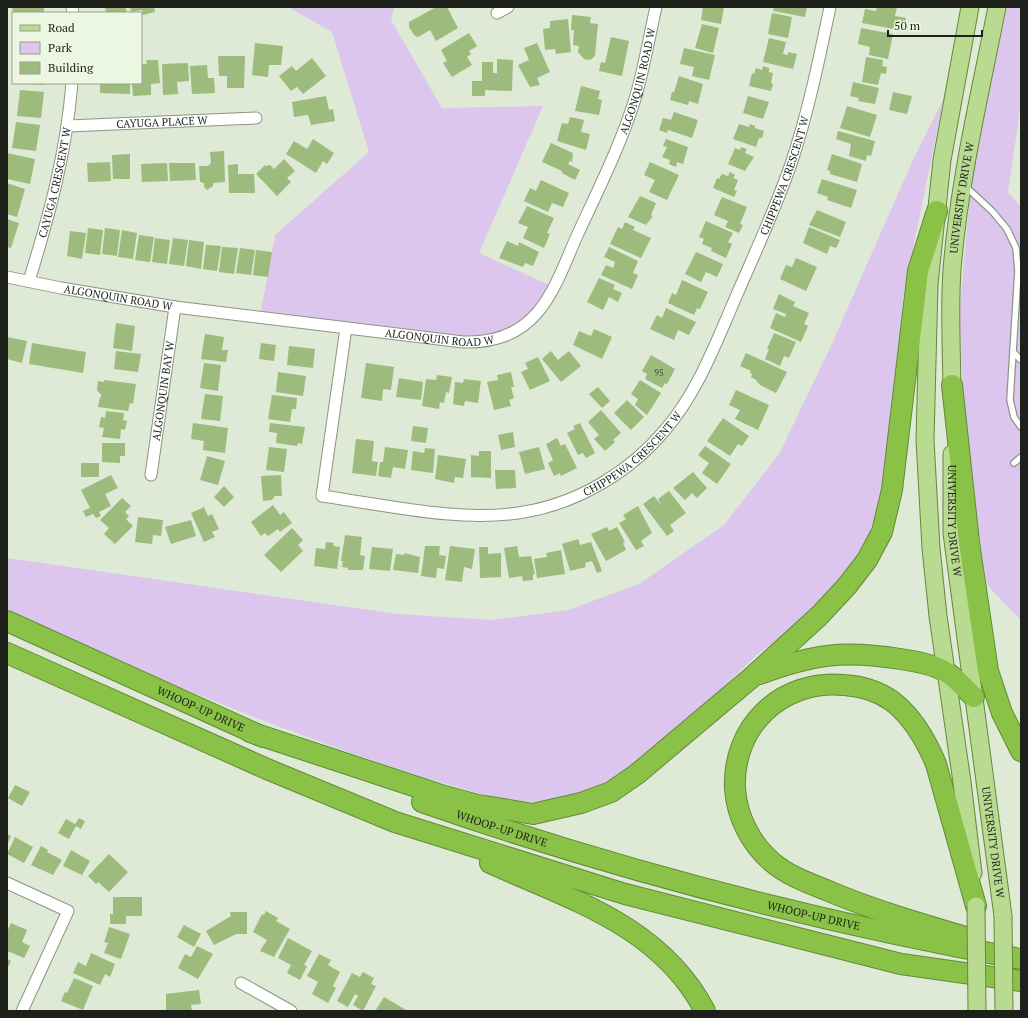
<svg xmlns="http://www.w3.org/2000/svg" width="1028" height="1018" font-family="'PT Serif',serif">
<rect width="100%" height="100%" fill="#deead5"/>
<g fill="#dcc6ed">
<polygon points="288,7 394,7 391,20 442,108 543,106 479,253 553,287 536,314 483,343 260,317 275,235 369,152 332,32"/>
<polygon points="997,7 1021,7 1021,103 1008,192 1021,207 1021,620 987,585 967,460 959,316 971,184"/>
<polygon points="944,98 903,297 888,474 873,531 865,548 849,570 790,630 758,654 711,698 640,760 618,776 584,793 545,803 496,798 422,777 342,750 256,718 147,674 7,609 7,558 398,614 492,620 568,610 639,584 724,525 779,454 830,348 913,160"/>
</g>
<g fill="#9cbb7d">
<polygon points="12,7 44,7 44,13 13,13"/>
<polygon points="105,7 125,7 127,13 106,13"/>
<polygon points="130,7 154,7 155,12 143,15 142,10 131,12"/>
<polygon points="436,7 447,7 458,28 436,41 430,30 418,37 414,35 409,27 409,22"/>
<polygon points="703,7 724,7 721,24 701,20"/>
<polygon points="774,7 807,7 805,17 773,11"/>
<polygon points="877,7 897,7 895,16 906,18 904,31 862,23 865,9 876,11"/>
<polygon points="772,13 792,17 788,38 768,34"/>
<polygon points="572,15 591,17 590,23 598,24 595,56 590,60 584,59 578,52 579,46 573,45 574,30 571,30"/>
<polygon points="568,19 571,52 556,54 555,49 545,50 543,29 550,28 550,21"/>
<polygon points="702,24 719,28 713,53 695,48"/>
<polygon points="861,28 893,34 888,59 869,55 870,47 858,44"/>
<polygon points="469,33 477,46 469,51 471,54 467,57 472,65 452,77 443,63 447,61 441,50"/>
<polygon points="611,37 629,41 622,76 599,71 601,62 605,63"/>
<polygon points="769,38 786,42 783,54 788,55 788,52 797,54 793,69 763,62"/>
<polygon points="255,43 283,46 281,65 269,65 268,77 252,75"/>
<polygon points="537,43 550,72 537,78 540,85 530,87 518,65 529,60 524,48"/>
<polygon points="684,48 715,55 709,80 692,76 694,67 680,64"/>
<polygon points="218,56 245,56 244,88 227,88 227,76 219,76"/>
<polygon points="866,57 883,60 882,66 887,67 886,74 881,73 878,85 862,82"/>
<polygon points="312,58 326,76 303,94 297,87 291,91 279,76 292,66 296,71"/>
<polygon points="497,59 513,60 512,91 485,90 485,96 472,96 472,81 482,81 482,62 493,62 493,73 497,73"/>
<polygon points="146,60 158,60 160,83 151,84 151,95 133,96 132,83 141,83 141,64 147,64"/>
<polygon points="188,63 189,81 177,82 178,94 163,95 162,64"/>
<polygon points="207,65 208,78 214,78 215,93 192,94 190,66"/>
<polygon points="763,66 769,68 769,72 773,73 771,83 773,84 771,91 749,86 752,73 754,74 756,68 762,70"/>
<polygon points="679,76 703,84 698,104 689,101 688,105 670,100 672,92 674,92"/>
<polygon points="853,82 879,88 875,104 858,101 859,98 850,96"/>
<polygon points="25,83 44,83 44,85 25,84"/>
<polygon points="100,83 130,83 130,94 100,93"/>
<polygon points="581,86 600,91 598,99 602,100 599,115 575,111"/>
<polygon points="20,90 44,92 41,118 17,116"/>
<polygon points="893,92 912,96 907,114 889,110"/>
<polygon points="326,96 329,110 333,109 335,121 311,125 308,115 294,117 292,102"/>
<polygon points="748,96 769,102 763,119 743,113"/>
<polygon points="847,106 877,115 870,137 840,128"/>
<polygon points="674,112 698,120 692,138 668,130 667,133 659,130 663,118 671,120"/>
<polygon points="570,117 584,120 581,132 590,134 586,150 557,141 562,123 568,124"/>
<polygon points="16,122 40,125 36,151 12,148"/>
<polygon points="739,124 749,127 750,124 755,126 755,128 764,131 762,138 759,138 756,147 733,139"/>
<polygon points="838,131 875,141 871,156 867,155 866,161 849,156 851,144 836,139"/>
<polygon points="313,139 334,153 327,164 323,161 316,173 286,154 294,141 307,149"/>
<polygon points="666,139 688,147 683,164 677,162 676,167 669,164 670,160 662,157 667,147 663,146"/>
<polygon points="551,143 573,153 572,162 570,161 568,164 580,170 575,180 562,173 562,171 542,162"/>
<polygon points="741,147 747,149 745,153 754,157 745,171 728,164 735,148 740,150"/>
<polygon points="224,151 225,182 213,183 213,186 207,190 204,187 204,183 200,182 199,166 208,166 211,163 210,152"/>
<polygon points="7,153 35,159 30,184 7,179"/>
<polygon points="130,154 130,179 113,179 112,155"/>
<polygon points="832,154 862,164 857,182 830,174 830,171 827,170"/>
<polygon points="284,159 295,171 287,178 291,182 277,196 256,174 265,165 266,166 270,165 274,169"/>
<polygon points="110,162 111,181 88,182 87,163"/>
<polygon points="650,162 679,175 667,200 649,192 655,180 644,175"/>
<polygon points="167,163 168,181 142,182 141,164"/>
<polygon points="169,163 195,163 196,180 170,181"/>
<polygon points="238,164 238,174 254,174 255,193 229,193 228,165"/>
<polygon points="730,172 735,175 733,178 738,180 734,190 737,191 734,197 713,188 717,178 719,179 722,174 728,176"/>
<polygon points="822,179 857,190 851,208 827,200 828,197 817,193"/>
<polygon points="541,180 569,193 563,207 552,203 548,212 524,201 530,188 536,191"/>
<polygon points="7,183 25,189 17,217 7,214"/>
<polygon points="640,196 656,203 651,215 653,216 646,225 628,217"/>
<polygon points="722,197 747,207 740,224 743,225 739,233 725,227 728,221 714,215"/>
<polygon points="527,206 554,218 547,233 550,234 544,248 523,238 528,227 518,223"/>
<polygon points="817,210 846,222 840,237 809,225"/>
<polygon points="7,219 19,223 11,248 7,247"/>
<polygon points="706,221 733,233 728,242 732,244 726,258 711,251 712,248 702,244 704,239 699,237"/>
<polygon points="625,222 635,227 633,230 651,238 641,258 610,244 618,227 622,229"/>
<polygon points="809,227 840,240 836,248 830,246 827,254 803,243"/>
<polygon points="88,228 103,230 100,255 85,253"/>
<polygon points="105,228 120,230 117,256 102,254"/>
<polygon points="122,230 137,233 133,259 118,257"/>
<polygon points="70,231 86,233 82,259 67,256"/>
<polygon points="139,235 154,237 150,262 135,260"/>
<polygon points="155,238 170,240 167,264 152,262"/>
<polygon points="173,238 188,240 184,266 169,264"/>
<polygon points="189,240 204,242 201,269 186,266"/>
<polygon points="507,241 518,246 519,242 539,252 533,266 525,263 523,267 499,258"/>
<polygon points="206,245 221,246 217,271 203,269"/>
<polygon points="222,247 238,248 234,274 219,272"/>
<polygon points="609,247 638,261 633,273 638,275 632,289 601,275 606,265 613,268 615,262 604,257"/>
<polygon points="240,248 255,250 251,275 236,273"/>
<polygon points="256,250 272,252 268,277 253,275"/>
<polygon points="696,252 723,264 717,277 706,272 701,282 685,274"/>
<polygon points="796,258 817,267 806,291 780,279 786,265 792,267"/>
<polygon points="599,278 615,285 613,289 622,293 618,302 609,297 603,310 587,302"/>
<polygon points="682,280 708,292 700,309 697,308 694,315 668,303 672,293 676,295"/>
<polygon points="779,294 795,302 793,306 809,313 804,324 808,326 801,342 770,328 776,313 785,317 786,314 773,309"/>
<polygon points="666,308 696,322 689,335 678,330 674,340 650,329 657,315 662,318"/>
<polygon points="116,323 135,326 132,351 113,348"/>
<polygon points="594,329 612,337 602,359 573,345 579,331 591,336"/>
<polygon points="774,333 796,342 789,358 784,356 780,366 765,359 769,349 767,349"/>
<polygon points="205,334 224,337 222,350 228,350 226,362 201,359"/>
<polygon points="7,337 27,341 22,363 7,359"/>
<polygon points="32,343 86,352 83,373 29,364"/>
<polygon points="261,343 276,345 274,361 259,359"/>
<polygon points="289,346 315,349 313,368 287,365"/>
<polygon points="116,351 141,354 138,372 114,369"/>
<polygon points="551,351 558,360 569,351 581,366 561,382 542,359"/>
<polygon points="746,353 787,372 776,393 760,385 756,380 751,377 752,374 750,373 751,371 740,366"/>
<polygon points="651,355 675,369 667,384 665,383 662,388 645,379 647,374 642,371"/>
<polygon points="538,357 550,381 530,390 521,372 528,369 525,363"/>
<polygon points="204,363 221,365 218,391 200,388"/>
<polygon points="366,363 394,367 391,390 383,389 382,401 361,398"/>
<polygon points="278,372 306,376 303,396 276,392"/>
<polygon points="511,372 514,387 511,387 514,398 509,400 511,406 494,410 487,382 498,380 497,375"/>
<polygon points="437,375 452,377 449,393 446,392 444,403 440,402 439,409 422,406 426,379 436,380"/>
<polygon points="399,378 423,382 421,400 396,397"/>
<polygon points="464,379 481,381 478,403 465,401 464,406 453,404 455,382 463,383"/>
<polygon points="104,380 136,384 133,404 130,403 128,411 98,407 100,397 102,396 97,390 98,381 104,382"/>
<polygon points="640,380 661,393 647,415 635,405 638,399 631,394"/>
<polygon points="598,387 610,401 602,408 589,394"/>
<polygon points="736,390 769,405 758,430 735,419 740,410 729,405"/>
<polygon points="205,394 223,396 220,421 201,419"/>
<polygon points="272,395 297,398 296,409 292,409 290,422 268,419"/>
<polygon points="627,400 644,417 631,430 614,413"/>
<polygon points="601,410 621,433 613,440 615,442 605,451 594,439 599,435 588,422"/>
<polygon points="106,411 124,413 123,420 127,421 125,430 121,429 120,439 102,437 104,428 99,427 101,417 105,418"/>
<polygon points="723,418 749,436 742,446 738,444 730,456 707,441"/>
<polygon points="193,423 228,428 225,453 203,450 204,441 191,439"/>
<polygon points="270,423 305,427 302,444 298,443 297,446 276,443 277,433 269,432"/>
<polygon points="580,423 595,453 586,458 583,453 578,455 567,433 575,429 573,426"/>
<polygon points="413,426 428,428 426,443 411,441"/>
<polygon points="513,432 515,447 501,450 498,435"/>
<polygon points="557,438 561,446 565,444 577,468 561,476 560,473 554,476 548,463 553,460 546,444"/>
<polygon points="356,439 374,441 372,461 378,462 376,476 352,473"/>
<polygon points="102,443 125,443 125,456 120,456 120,463 102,462"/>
<polygon points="705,446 731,464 717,484 702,473 709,463 698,455"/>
<polygon points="269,447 287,449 284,472 266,470"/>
<polygon points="385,447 408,450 405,469 393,467 391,478 378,476 380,462 383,462"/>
<polygon points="539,447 545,469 525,474 519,452"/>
<polygon points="425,448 435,449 433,473 411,470 413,451 424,453"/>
<polygon points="479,451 491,451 491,478 471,477 471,455 479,456"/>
<polygon points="438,455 466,459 463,478 455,477 454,483 435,479"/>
<polygon points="207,456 225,461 218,485 200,480"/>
<rect x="81" y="463" width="18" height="14"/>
<polygon points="495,470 515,470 516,488 496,489"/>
<polygon points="693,472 707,488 697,498 692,493 685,500 673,488"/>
<polygon points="111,475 118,488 105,494 111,506 99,512 101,516 96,518 93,514 86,517 83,511 90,508 81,490"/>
<polygon points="281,475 282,496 275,496 272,500 263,501 261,476"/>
<polygon points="224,486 234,497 224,507 214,497"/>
<polygon points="669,491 686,513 670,525 674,531 667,536 643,504 654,496 662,506 658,499"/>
<polygon points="122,498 131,506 125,512 129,516 126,519 133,526 115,544 104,534 109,528 100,520"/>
<polygon points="273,505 280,515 284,512 292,523 280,532 278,529 268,536 265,533 261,536 251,522"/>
<polygon points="638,506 652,533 641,541 644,546 636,550 619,523 626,519 623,515"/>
<polygon points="204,507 208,516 212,514 219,529 212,532 215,537 204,542 191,513"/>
<polygon points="138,517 163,520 161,536 153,535 152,544 135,542"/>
<polygon points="191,520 196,536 171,544 165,527"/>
<polygon points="607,527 609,531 617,527 625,542 623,543 626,550 606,561 591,534"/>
<polygon points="292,528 303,540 298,545 303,551 281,572 264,555"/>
<polygon points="345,535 362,537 360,555 365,556 363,570 348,570 348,568 342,567 343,561 341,561"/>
<polygon points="578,539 580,545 591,542 602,571 597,573 592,561 585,563 586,567 570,571 562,544"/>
<polygon points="326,542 334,543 333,546 340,547 337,569 314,566 316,548 325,549"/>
<polygon points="425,546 440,546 439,555 446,556 444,569 437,568 436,578 421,576"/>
<polygon points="450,546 475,549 472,569 464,567 462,582 445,580"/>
<polygon points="517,546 519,557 531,556 535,574 533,574 533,580 523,581 522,576 509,578 504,548"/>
<polygon points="372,547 393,549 390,571 369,569"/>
<polygon points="479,547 488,547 488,554 501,553 501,577 480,578"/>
<polygon points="561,550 565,574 537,578 534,559 547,557 546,553"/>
<polygon points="405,553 420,557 418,573 393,570 396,554 404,555"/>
<polygon points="15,785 30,792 22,806 8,798"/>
<polygon points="79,818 85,821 81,829 76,826 69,839 58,833 66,819 75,824"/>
<polygon points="7,834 11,836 7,845"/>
<polygon points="15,837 33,847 24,863 7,854"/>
<polygon points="41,846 48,850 47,852 62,860 53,875 31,865"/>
<polygon points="71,850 90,861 82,875 63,866"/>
<polygon points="109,854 128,872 109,892 98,882 96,884 88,876"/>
<polygon points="113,897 142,897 142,916 126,916 126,924 110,924 110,914 113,914"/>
<polygon points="266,911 278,918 276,921 290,929 274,957 260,951 267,940 253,932 262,914 264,915"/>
<polygon points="230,912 247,912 247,934 236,934 214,945 206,931 231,916"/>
<polygon points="11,923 27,930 22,942 30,946 24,958 10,952 7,952 7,932"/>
<polygon points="184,925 201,934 194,947 177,937"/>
<polygon points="109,927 130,934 121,959 104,953 108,943 104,942"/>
<polygon points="288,938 312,951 304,965 307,966 300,980 287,973 291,965 278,958"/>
<polygon points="197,946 213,954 198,979 178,968 185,954 191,957"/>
<polygon points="91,953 115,964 110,977 105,974 100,985 73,973 78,962 86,966"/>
<polygon points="319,954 331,960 328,965 340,972 333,986 336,988 328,1003 312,994 318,982 307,976"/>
<polygon points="7,959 11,961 7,969"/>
<polygon points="363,972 374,978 371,984 376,986 363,1011 353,1005 358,996 355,994 348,1007 337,1001 352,973 360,977"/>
<polygon points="74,978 93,986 83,1010 61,1001 65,992 67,993"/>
<polygon points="199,990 201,1004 191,1005 192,1011 166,1011 166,994"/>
<polygon points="384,997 406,1010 405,1011 375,1011"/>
</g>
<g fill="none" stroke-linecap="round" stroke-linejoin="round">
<g stroke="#8c9683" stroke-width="8">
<g id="service">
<polyline points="965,186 992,211 1007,229 1016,248 1018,271 1010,400 1014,417 1021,427"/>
<polyline points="1013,352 1021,360"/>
<polyline points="1014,463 1021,457"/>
</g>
</g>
<g stroke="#8c9683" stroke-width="13">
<g id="minor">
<polyline points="72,7 73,13"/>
<polyline points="497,13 508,7"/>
<path id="s1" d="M 68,126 L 256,118"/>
<path id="s2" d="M 7,277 L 61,288 L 175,307 L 463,342 C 491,343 518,335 537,313 C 555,292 565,263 576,238 C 597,192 620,147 635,99 C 644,69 649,38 656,7"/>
<path id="s3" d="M 29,281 C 50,213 66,154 72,83"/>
<path id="s4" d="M 346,328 L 322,496 C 386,505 461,523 524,512 C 578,503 630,472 665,430 C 696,394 713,350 732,306 C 752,259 774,213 791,164 C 808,113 819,60 830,7"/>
<path id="s5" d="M 151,475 L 175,307"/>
<polyline points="7,883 68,911 22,1011"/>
<polyline points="241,983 291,1011"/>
</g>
</g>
<g stroke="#648937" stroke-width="19">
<g id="primary">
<polyline points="970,7 942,160 929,284 925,440 931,548 938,616 962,782 973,873"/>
<path id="s6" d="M 952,397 C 952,356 949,311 952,270 C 959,181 980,94 997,7"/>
<path id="s7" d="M 952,454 L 952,533 L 1003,916"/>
</g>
</g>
<g stroke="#648937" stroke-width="22">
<g id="motorway">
<polyline points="952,385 969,542 988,671 1002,713 1021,751"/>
<path id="s8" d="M 7,621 L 263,737"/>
<polyline points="7,653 267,769 395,822 625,894 901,964 1021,981"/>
<path d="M 760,674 C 814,654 843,650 900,659 C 914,661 932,664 944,671 C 955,676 965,689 974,697"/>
<polyline points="250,732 441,795 478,805 533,814 581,803 611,792 637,774 751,678 819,616 847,586 867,560 882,532 892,490 918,271 937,211"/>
<path id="s9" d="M 422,802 C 617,870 818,922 1021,959"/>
<path d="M 490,863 C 572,900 661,926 705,1011"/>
<path d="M 969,938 C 921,924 873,910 826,890 C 808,883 787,875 772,862 C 751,844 737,817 735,789 C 732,727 781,679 844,685 C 860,686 878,691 892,701 C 913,717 926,740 936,764 L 976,906"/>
</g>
</g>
<use href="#service" stroke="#fff" stroke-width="5.5"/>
<use href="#minor" stroke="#fff" stroke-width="11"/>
<use href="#primary" stroke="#b9da91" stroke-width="17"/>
<use href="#motorway" stroke="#8ac147" stroke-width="20"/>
<g stroke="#648937" stroke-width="19" stroke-linecap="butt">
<g id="primary-bridge">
<polyline points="976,906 977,1011"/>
<polyline points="1003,916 1004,1011"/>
</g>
</g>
<use href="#primary-bridge" stroke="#b9da91" stroke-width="17"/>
</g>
<g text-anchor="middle" stroke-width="4" stroke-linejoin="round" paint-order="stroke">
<g font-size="9" fill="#3d4832">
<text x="659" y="376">95</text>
</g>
<g font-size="11" fill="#1d2119" stroke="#ecf7e2">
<text dy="4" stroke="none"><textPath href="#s2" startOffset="797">ALGONQUIN ROAD W</textPath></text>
<text dy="4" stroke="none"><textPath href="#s1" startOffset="94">CAYUGA PLACE W</textPath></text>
<text dy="4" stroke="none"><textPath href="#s4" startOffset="822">CHIPPEWA CRESCENT W</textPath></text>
<text dy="4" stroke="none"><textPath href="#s3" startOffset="102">CAYUGA CRESCENT W</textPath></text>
<text dy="4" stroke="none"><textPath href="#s6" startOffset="200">UNIVERSITY DRIVE W</textPath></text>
<text dy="4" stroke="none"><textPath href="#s2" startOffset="113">ALGONQUIN ROAD W</textPath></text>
<text dy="4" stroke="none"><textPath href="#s2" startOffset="437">ALGONQUIN ROAD W</textPath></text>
<text dy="4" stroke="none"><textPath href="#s5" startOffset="85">ALGONQUIN BAY W</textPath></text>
<text dy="4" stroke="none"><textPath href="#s4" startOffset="499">CHIPPEWA CRESCENT W</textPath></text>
<text dy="4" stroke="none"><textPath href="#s7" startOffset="67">UNIVERSITY DRIVE W</textPath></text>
<text dy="4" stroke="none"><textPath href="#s8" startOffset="213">WHOOP-UP DRIVE</textPath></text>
<text dy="4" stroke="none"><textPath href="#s9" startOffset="84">WHOOP-UP DRIVE</textPath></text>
<text dy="4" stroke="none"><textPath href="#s7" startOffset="391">UNIVERSITY DRIVE W</textPath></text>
<text dy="4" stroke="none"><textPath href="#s9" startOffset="408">WHOOP-UP DRIVE</textPath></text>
</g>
</g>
<rect width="1028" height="1018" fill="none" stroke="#1d2119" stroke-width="16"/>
<rect x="12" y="12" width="130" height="72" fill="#ecf7e2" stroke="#99a192"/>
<rect x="20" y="25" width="20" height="6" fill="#b9da91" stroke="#99a192"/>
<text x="48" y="32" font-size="12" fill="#1d2119">Road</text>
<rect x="20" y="42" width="20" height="12" fill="#dcc6ed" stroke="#99a192"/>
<text x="48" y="52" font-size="12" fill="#1d2119">Park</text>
<rect x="20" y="62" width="20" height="12" fill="#9cbb7d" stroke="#99a192"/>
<text x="48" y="72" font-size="12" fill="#1d2119">Building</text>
<path d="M888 30v6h94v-6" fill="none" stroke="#1d2119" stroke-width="2"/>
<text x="894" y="30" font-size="12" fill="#1d2119" stroke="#ecf7e2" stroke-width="3" paint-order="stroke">50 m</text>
</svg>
